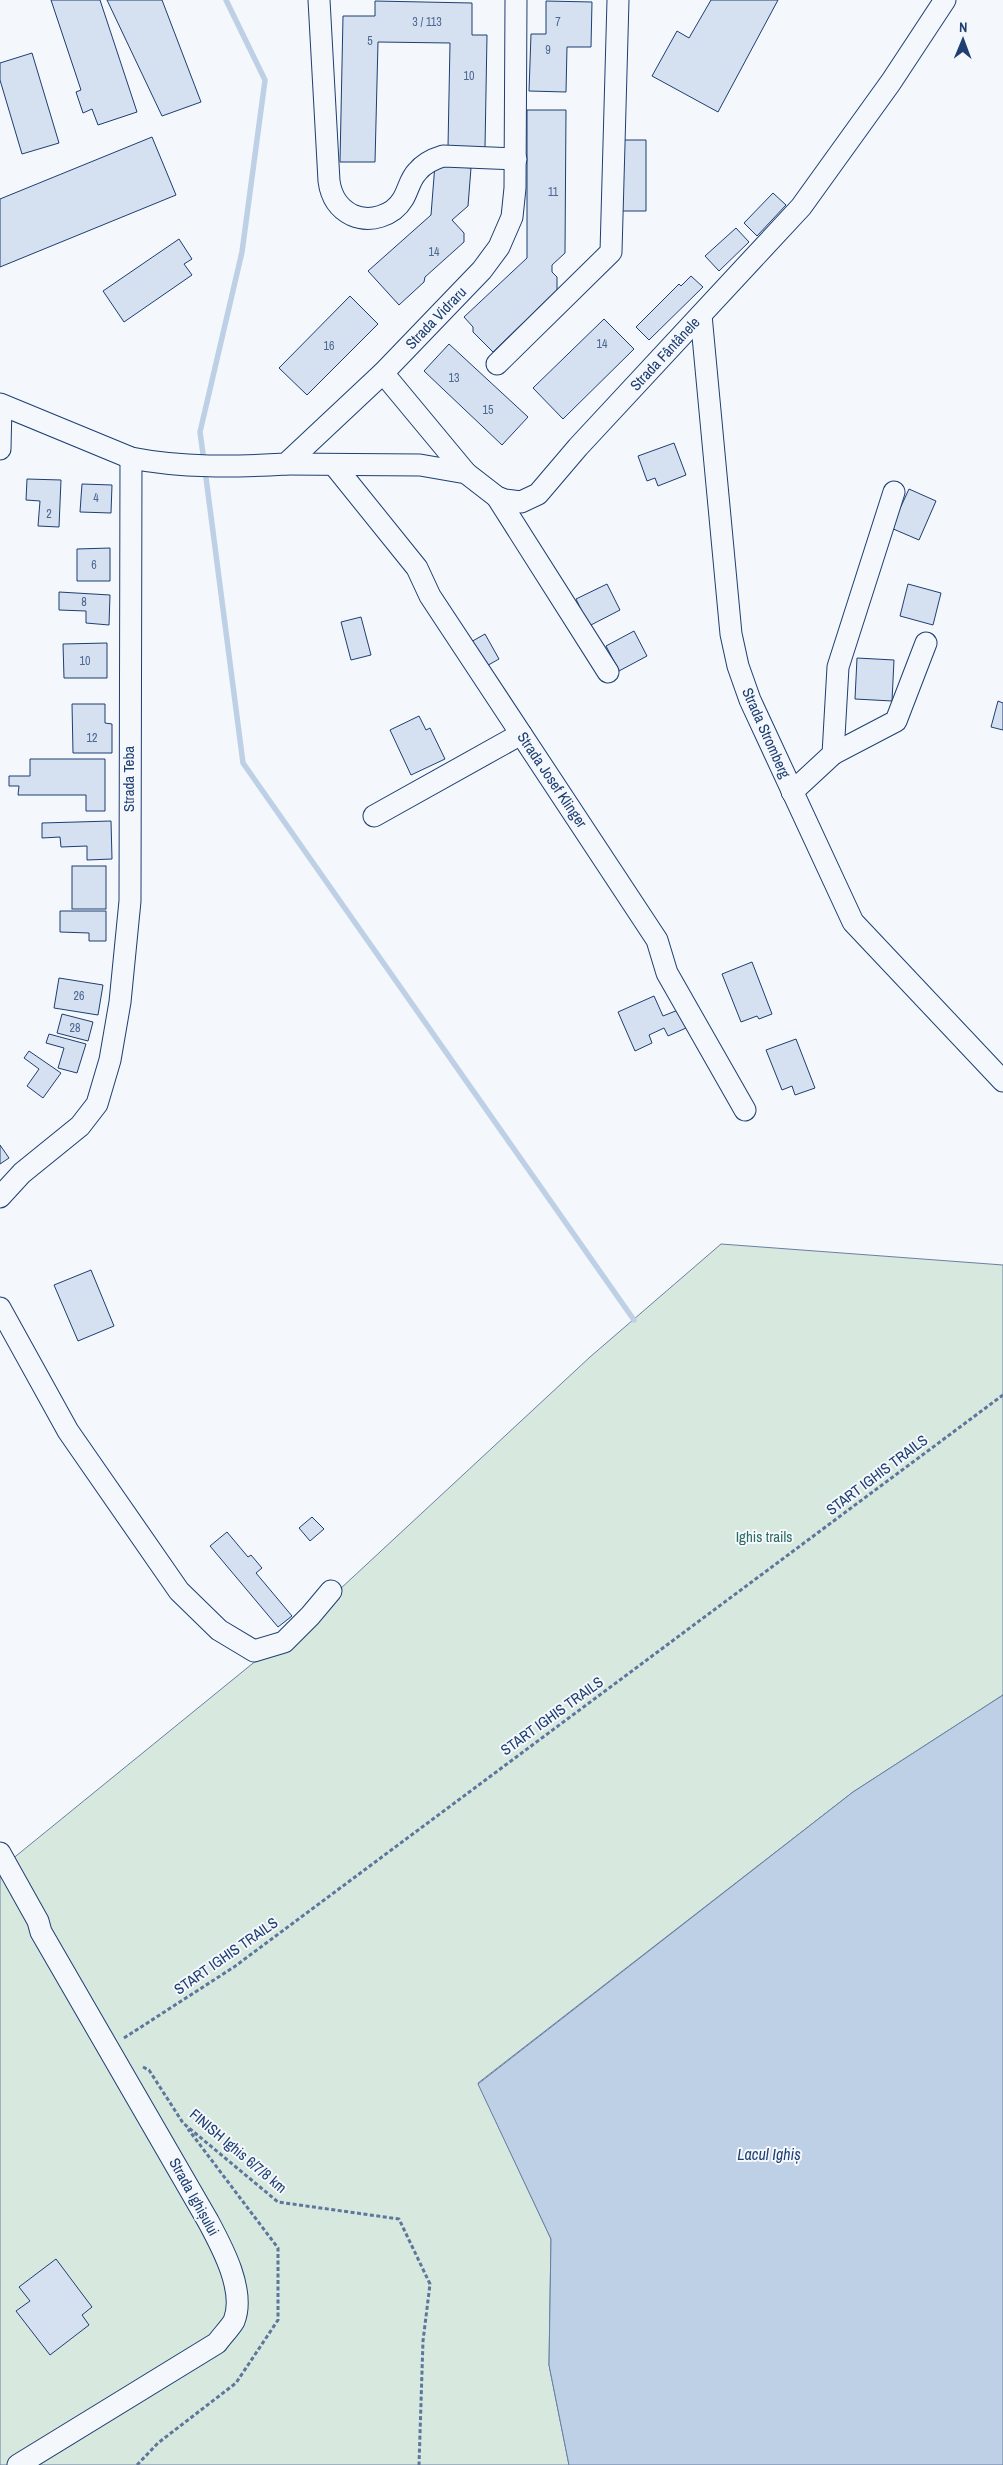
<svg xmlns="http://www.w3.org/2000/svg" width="1003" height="2465" font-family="'Archivo Narrow',sans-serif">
<rect width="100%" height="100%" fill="#f4f7fb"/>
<polygon fill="#d7e8df" stroke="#687fa3" points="721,1244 1003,1265 1003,1695 853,1792 478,2083 551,2239 549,2365 569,2465 0,2465 0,1869 311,1616 590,1357"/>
<polygon fill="#bed0e5" stroke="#687fa3" points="1003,1695 1003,2465 569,2465 549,2365 551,2239 478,2084 853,1792"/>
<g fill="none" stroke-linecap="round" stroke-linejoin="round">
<g stroke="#bed0e5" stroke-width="5.5">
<polyline points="204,461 200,432 242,252 265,80 226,0"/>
<polyline points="205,470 243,763 634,1320"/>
</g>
</g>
<g fill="#d5e0f0" stroke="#1d3f73">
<polygon points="51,0 100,0 137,112 98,125 92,109 83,113 76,92 81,90"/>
<polygon points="107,0 162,0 201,102 162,116"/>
<polygon points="711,0 778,0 718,112 652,76 677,31 689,38"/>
<polygon points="375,1 472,3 472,35 487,35 485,148 448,147 450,43 378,42 375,162 340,162 343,16 375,16"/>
<polygon points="546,1 592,2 591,47 567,47 566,92 529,91 531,34 546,34"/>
<polygon points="32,53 59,143 22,154 0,80 0,63"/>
<polygon points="527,110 566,110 565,253 552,265 552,272 557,277 557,290 493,352 473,332 473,327 464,317 527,258"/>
<polygon points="152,137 176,195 0,267 0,199"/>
<polygon points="622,140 646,140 646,211 621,211"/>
<polygon points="435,164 471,168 468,206 452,220 464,233 464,242 425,277 424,282 399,305 368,271 431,215"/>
<polygon points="773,193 786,205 757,236 744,223"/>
<polygon points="736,228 749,242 719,271 705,256"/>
<polygon points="179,239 192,259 184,264 192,275 124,322 103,291"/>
<polygon points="691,276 703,287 649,340 636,327 679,284 681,286"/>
<polygon points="350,296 378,324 307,395 279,368"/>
<polygon points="604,319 634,349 563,419 533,388"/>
<polygon points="449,344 528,417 502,445 424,371"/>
<polygon points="674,443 686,475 658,486 655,478 647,481 638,456"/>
<polygon points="27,479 61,480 59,527 38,526 40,501 26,500"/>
<polygon points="82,484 112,485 111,513 80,512"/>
<polygon points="909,489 936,501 919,540 891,528"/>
<polygon points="110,548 110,581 77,581 77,549"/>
<polygon points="607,584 620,610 589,626 576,599"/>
<polygon points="908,584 941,593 933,625 900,616"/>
<polygon points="59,592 110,595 109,625 86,623 86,611 59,610"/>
<polygon points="361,617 371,655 351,660 341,622"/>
<polygon points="634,631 647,656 619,671 606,646"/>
<polygon points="485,634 499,659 483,668 469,643"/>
<polygon points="107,643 107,678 64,678 63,644"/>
<polygon points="857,658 894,660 892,701 855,699"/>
<polygon points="998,701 1003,703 1003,730 991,727"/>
<polygon points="72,704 105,704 105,723 112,724 112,753 73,753"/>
<polygon points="419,716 426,730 430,728 445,759 411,775 390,730"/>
<polygon points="30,759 105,759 105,811 86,811 86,795 18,795 19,786 9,786 9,776 30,776"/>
<polygon points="111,821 112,859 87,860 87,846 61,847 60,837 42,838 42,823"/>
<rect x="72" y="866" width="34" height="43"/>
<polygon points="60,911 106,911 106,941 89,941 89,933 60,932"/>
<polygon points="752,962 772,1014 759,1019 757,1016 741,1022 722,974"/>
<polygon points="59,978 103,985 98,1015 54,1008"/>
<polygon points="654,996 663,1016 678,1010 686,1028 668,1036 664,1028 649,1035 652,1043 635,1051 618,1012"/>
<polygon points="62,1014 93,1022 88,1041 57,1033"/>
<polygon points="49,1034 86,1044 77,1073 58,1068 64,1048 46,1043"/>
<polygon points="796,1039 815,1088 795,1095 792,1086 782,1090 766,1050"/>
<polygon points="29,1051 61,1073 43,1098 27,1086 39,1069 24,1058"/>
<polygon points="0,1145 9,1158 0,1164"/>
<polygon points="91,1270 114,1326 78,1341 54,1285"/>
<polygon points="312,1517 324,1529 310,1541 299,1528"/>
<polygon points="227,1532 248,1557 251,1555 262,1568 256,1573 292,1616 278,1627 210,1546"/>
<polygon points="56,2259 92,2307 82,2315 89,2325 50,2355 16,2311 30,2301 19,2287"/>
</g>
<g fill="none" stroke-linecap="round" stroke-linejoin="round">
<g stroke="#1d3f73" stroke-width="23">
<g id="minor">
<path d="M 319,0 L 329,181 C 331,196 338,208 352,215 C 370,223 393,216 403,199 C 408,191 410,179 417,172 C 424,163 433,159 443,156 L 516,159"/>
<polyline points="701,315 731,634 738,666 750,700 853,922 1003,1081"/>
<polyline points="497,364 611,252 618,0"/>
<polyline points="383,373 466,473"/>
<path d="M 0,404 L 131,458 C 182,468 235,467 286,464 L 383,373 L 482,270 L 499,247 L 512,217 L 515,188 L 516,0"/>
<polyline points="0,449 1,405"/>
<polyline points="286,464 420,465 466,473 497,497 505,500 521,502 538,494 578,447 801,207 891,82 945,0"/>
<polyline points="334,465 417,568 430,596 657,940 667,973 745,1110"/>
<polyline points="497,497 608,672"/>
<polyline points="833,754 896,721 926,643"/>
<polyline points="792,792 833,754 838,667 894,492"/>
<polyline points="374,816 521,734"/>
<polyline points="0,1197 22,1173 80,1126 97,1104 110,1060 120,1002 130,901 131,458"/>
<polyline points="0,1308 68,1431 179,1591 219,1630 254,1651 284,1642 310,1616 331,1591"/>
<path d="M 0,1853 L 38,1921 L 41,1932 L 208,2221 C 222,2247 246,2291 234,2321 C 230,2328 222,2336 217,2343 L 18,2465"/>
</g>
</g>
<g stroke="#5e769c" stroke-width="3" stroke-dasharray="4 2.5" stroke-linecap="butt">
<polyline points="124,2038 234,1967 1003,1395"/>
<polyline points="143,2067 149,2070 183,2123 278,2202 399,2219 430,2284 423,2341 419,2465"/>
<polyline points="137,2465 158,2443 236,2383 278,2320 278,2248 188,2129"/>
</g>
<use href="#minor" stroke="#f4f7fb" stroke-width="21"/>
</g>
<g text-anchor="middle" stroke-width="4" stroke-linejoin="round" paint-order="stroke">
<g font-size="12" fill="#4b6792">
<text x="427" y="26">3 / 113</text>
<text x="558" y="26">7</text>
<text x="370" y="45">5</text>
<text x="548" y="54">9</text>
<text x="469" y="80">10</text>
<text x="553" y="196">11</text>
<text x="434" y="256">14</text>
<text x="602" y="348">14</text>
<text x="329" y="350">16</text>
<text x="454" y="382">13</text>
<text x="488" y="414">15</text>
<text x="96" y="502">4</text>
<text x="49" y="518">2</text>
<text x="94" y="569">6</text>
<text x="84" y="606">8</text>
<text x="85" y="665">10</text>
<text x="92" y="742">12</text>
<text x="79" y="1000">26</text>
<text x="75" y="1032">28</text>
</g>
<g font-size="15" fill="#1d3f73" stroke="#f4f7fb">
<text transform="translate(436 318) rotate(-46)" y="5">Strada Vidraru</text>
<text transform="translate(665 354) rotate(-47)" y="5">Strada Fântânele</text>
<text transform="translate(766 733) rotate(66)" y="5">Strada Stromberg</text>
<text transform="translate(129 779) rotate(-90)" y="5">Strada Teba</text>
<text transform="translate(552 780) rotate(56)" y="5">Strada Josef Klinger</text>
<text transform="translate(877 1475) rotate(-37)" y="5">START IGHIS TRAILS</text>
<text transform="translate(552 1716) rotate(-36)" y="5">START IGHIS TRAILS</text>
<text transform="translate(226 1956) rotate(-35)" y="5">START IGHIS TRAILS</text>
<text transform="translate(238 2151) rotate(40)" y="5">FINISH Ighis 6/7/8 km</text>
<text transform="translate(194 2197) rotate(61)" y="5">Strada Ighișului</text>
</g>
<g font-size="15" fill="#2c6c60" stroke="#f4f7fb">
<text x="764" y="1542">Ighis trails</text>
</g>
<g font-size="16" font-style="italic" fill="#1d3f73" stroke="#f4f7fb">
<text x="769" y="2160">Lacul Ighiș</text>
</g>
</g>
<g transform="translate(963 40) rotate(1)" stroke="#f4f7fb" stroke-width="4" paint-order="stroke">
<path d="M0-4L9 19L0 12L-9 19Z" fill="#1d3f73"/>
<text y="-8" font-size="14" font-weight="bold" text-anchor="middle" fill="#1d3f73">N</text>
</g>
</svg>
